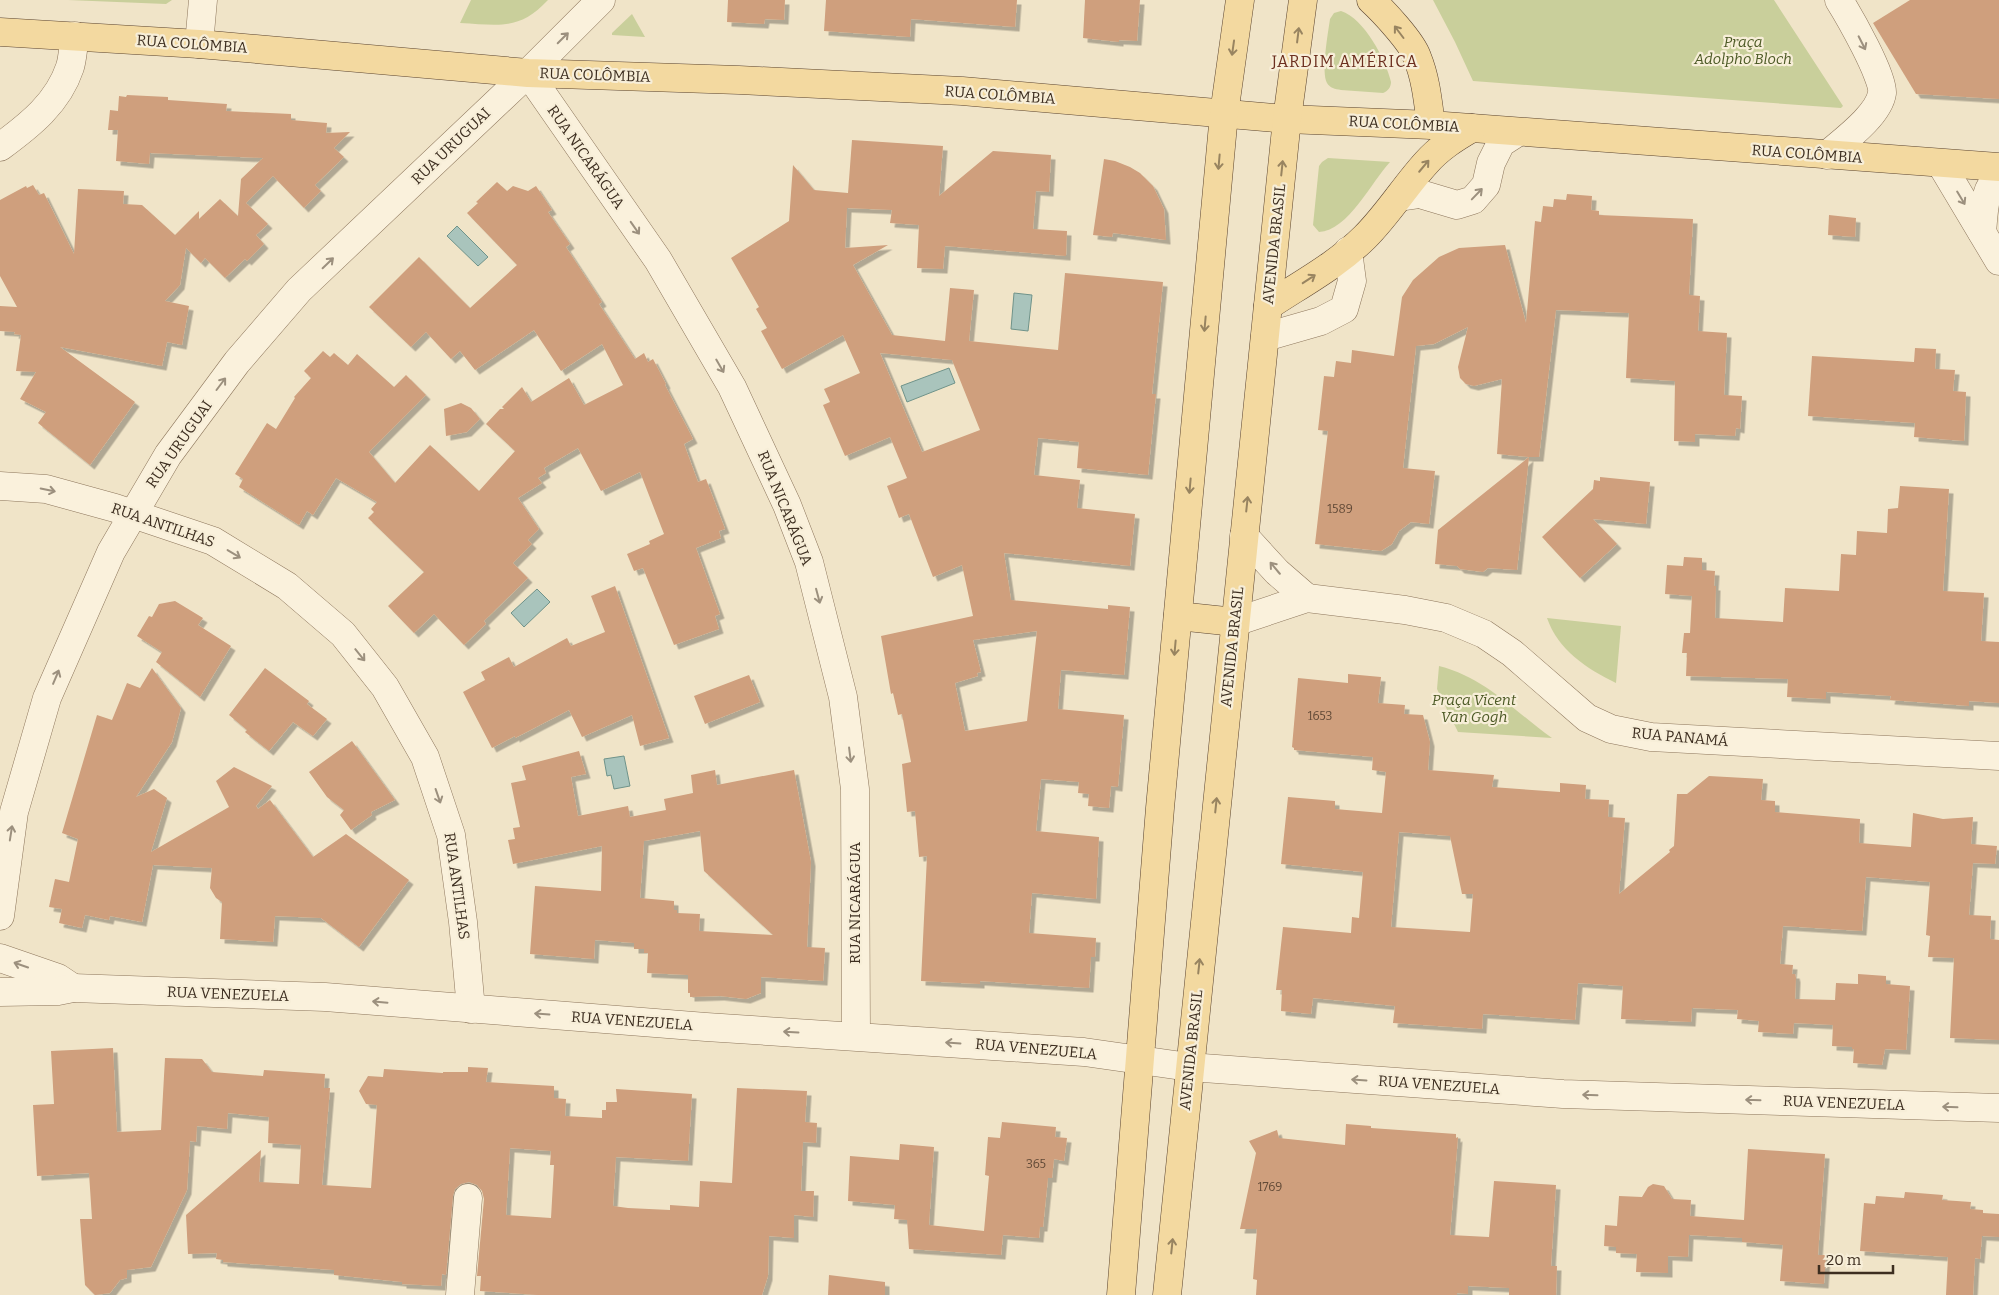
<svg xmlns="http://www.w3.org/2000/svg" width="1999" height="1295" font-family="Bitter,serif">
<defs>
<filter id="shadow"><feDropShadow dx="4.5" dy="4.5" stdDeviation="0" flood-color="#0004"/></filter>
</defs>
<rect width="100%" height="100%" fill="#f0e4c8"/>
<g fill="#c9cf9b">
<polygon points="68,0 172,0 166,4"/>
<path d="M 471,0 L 548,0 C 519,31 499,25 460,23 Z"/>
<polygon points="1433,0 1774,0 1843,106 1841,108 1473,81 1455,42"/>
<path d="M 1341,11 C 1364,18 1386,60 1391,82 C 1391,87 1388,91 1383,93 L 1341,90 C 1335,89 1330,88 1327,83 C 1321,72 1328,33 1330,19 L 1334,13 Z"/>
<polygon points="632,14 645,37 612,35 612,33"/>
<path d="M 1328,158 L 1390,162 C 1372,181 1348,231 1319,232 L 1313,225 L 1319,166 L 1322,162 Z"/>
<path d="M 1547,618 L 1621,626 L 1616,683 C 1587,669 1558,650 1547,618 Z"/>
<path d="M 1439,666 C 1486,678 1514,711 1552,738 L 1458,732 L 1437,689 Z"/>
</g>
<g fill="#a9c4bc" stroke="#6f938a">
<polygon points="457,226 488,257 478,266 447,236"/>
<polygon points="1014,293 1032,295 1028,331 1011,329"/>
<polygon points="949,368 955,383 907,402 901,386"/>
<polygon points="537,589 550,602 524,627 511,613"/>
<polygon points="624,756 630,786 614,789 611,775 607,776 604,759"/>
</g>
<g fill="#cf9f7d" fill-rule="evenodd" filter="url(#shadow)">
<polygon points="728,0 785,0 784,20 765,19 764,24 727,22"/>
<polygon points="826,0 1017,0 1015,27 911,19 910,37 824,31"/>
<polygon points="1085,0 1140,0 1137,41 1119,40 1119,42 1083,38"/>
<polygon points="1910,0 1999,0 1999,99 1916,94 1873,23"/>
<polygon points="127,95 168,97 168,100 227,104 226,111 291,114 291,120 327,123 326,133 350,132 334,148 344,157 315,185 321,191 304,208 273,176 246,203 268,224 256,235 264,244 247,261 245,259 225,278 205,258 201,263 186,248 180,285 165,301 189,306 182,345 167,342 162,366 60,347 135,402 90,465 38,423 46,412 20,399 36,372 16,371 21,335 14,334 15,332 0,331 0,306 17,307 0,276 0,200 26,186 27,188 33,185 39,195 44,193 74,254 78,189 124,191 123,204 142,205 175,235 199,211 199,219 220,199 238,216 241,179 263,158 150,153 149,164 116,161 118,130 108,130 110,110 118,111 119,96 126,97"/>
<path d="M 852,140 L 943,146 L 939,196 L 993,151 L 1051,155 L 1049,192 L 1036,191 L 1033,229 L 1067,231 L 1066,256 L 945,246 L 943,269 L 917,268 L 919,225 L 890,223 L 892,210 L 847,208 L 845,248 L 888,245 L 853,265 L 892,335 L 945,341 L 950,288 L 974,290 L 969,341 L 1058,350 L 1065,273 L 1163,282 L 1152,394 L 1156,394 L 1148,475 L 1077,468 L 1079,442 L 1038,438 L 1034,475 L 1080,480 L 1077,508 L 1135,514 L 1130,566 L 1004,553 L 1011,600 L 1108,609 L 1108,605 L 1130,607 L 1124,675 L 1061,670 L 1058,709 L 1124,715 L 1118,787 L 1111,786 L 1109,808 L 1088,806 L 1089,794 L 1078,793 L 1079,782 L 1041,779 L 1036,831 L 1099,837 L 1096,899 L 1032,893 L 1029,933 L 1096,938 L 1095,957 L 1091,957 L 1089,988 L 980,981 L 980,984 L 921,981 L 927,856 L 919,857 L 915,811 L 907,812 L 902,764 L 911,762 L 902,714 L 898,715 L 893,693 L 891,694 L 881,636 L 973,616 L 962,565 L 933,577 L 909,514 L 899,518 L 887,486 L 907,478 L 890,437 L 845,456 L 823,405 L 830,402 L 824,389 L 860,373 L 843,335 L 782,369 L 761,331 L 767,328 L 756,309 L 759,307 L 731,258 L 789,221 L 793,165 L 814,190 L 848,193 ZM 880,353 L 952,360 L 980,430 L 922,452 ZM 1037,631 L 1027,721 L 965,731 L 955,683 L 978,676 L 977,673 L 981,672 L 973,640 Z"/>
<polygon points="1104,159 1115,161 1130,167 1140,173 1153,186 1164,209 1166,240 1113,233 1112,237 1093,235"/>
<polygon points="497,182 507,191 513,186 528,191 536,186 552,210 548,212 570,244 566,247 602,302 599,304 635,359 644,353 648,362 653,359 666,384 665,385 693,439 684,444 698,482 706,479 725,529 719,531 721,538 696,548 720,614 715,616 719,629 674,645 643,568 634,571 627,554 650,544 649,541 664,534 640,472 601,491 578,448 544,468 546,473 538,478 542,483 518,498 539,529 528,540 532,544 513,563 528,578 484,621 486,624 464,645 434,614 414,633 388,606 424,572 368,518 374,512 371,509 377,502 336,478 313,515 307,511 299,525 239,487 243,479 235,474 267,423 276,429 295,398 294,397 311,378 304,371 323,351 330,357 334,353 348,365 357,354 394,387 406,375 426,395 369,452 395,483 430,445 479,491 515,451 486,424 500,409 504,409 502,407 522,387 531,402 569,378 584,405 623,385 602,344 561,371 534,330 475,370 460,351 451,359 426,332 411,347 369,307 419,257 470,308 517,265 467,213 478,203 476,202"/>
<polygon points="1567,194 1592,196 1591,210 1599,211 1599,215 1693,219 1689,295 1700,296 1698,331 1727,333 1724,395 1742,396 1740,429 1736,428 1735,436 1695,434 1695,442 1674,441 1675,381 1626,378 1629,313 1556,310 1539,457 1529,457 1517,570 1488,568 1483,572 1460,569 1457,566 1435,564 1438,530 1529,457 1497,454 1502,379 1474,386 1466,384 1460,378 1458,367 1468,327 1434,344 1416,346 1403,468 1435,471 1429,524 1411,522 1399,531 1392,544 1381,551 1315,544 1328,431 1318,430 1324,376 1334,377 1336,361 1351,363 1352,350 1394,356 1402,297 1413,280 1439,257 1459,248 1505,245 1526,323 1535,221 1541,222 1543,206 1553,207 1554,199 1566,200"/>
<polygon points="1829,215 1856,218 1855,237 1828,235"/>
<polygon points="1915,348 1936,349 1935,369 1955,370 1953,391 1966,392 1964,441 1914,437 1915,423 1808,416 1812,356 1914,362"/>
<polygon points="461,403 471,408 480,419 467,432 446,436 444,409"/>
<polygon points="1600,477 1650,482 1646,524 1593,519 1617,544 1580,578 1542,537 1593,489 1594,480 1600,481"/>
<polygon points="1900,486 1949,489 1943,591 1984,593 1981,641 1999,642 1999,703 1969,701 1969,706 1890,700 1891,696 1826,692 1826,699 1787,697 1788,679 1686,676 1687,653 1682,653 1684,633 1690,633 1692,596 1665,594 1667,565 1683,566 1684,557 1702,558 1702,570 1715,571 1714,586 1716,586 1715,618 1783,622 1785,588 1839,591 1841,554 1856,555 1857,531 1887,533 1888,509 1898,508"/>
<polygon points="615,586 669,738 640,746 632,715 582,737 569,710 515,738 515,736 492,748 463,692 485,680 481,672 509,657 514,667 567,638 571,646 605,632 591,596"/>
<polygon points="175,601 203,618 198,625 231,646 200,697 156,662 162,652 137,636 149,616 152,617 159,604"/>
<polygon points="152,668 181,708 172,742 136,797 154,789 167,798 151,852 229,807 216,781 234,767 272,786 256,806 258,809 270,800 313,857 346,834 409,880 359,947 321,918 275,916 273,942 220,939 222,902 216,898 210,888 212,868 153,865 142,922 110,916 109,920 85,915 82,928 59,923 62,909 49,907 55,879 69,882 78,839 62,833 97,715 112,720 127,683 140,688"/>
<polygon points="265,668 309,701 307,704 327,719 313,736 293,722 269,751 245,732 247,730 229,715"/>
<path d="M 1348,674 L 1381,677 L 1378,703 L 1405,705 L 1404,714 L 1423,715 L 1430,742 L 1428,770 L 1494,775 L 1492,787 L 1560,792 L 1560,783 L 1586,785 L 1585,799 L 1609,800 L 1608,817 L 1625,818 L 1619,894 L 1670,852 L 1669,850 L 1674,846 L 1677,794 L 1687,794 L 1709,776 L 1763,779 L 1761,800 L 1775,801 L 1775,812 L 1860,819 L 1859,843 L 1911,847 L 1913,813 L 1943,819 L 1973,817 L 1971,844 L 1997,846 L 1995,864 L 1973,863 L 1969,915 L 1991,916 L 1990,939 L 1999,940 L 1999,1040 L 1950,1038 L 1954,958 L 1928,957 L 1930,936 L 1926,935 L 1930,882 L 1866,877 L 1862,931 L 1783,926 L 1780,964 L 1793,965 L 1792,974 L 1795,974 L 1796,978 L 1795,999 L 1835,1000 L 1836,983 L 1858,984 L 1858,974 L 1886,976 L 1886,984 L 1910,986 L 1906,1050 L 1885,1049 L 1882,1065 L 1853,1063 L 1854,1049 L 1852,1049 L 1852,1047 L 1832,1046 L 1833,1025 L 1794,1023 L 1793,1034 L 1758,1032 L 1759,1021 L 1737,1019 L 1738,1010 L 1692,1008 L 1691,1022 L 1621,1019 L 1623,986 L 1578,983 L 1575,1020 L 1483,1014 L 1482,1029 L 1393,1023 L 1395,1006 L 1313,998 L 1311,1014 L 1281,1011 L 1282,990 L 1276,990 L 1283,927 L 1351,933 L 1352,917 L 1359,918 L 1363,872 L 1281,864 L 1288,797 L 1335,801 L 1335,809 L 1382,813 L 1386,772 L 1372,770 L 1373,757 L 1294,750 L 1294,748 L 1292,747 L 1298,678 L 1348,683 ZM 1399,832 L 1450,836 L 1462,894 L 1473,894 L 1470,932 L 1391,927 Z"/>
<polygon points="749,675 760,702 705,724 694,696"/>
<polygon points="352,741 395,800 371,812 372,815 351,830 340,815 344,810 327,797 309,772"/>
<path d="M 579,751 L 586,774 L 571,777 L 578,816 L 628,806 L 630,817 L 666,810 L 664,799 L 693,793 L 691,775 L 715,770 L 717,785 L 794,770 L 811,862 L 807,947 L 825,948 L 823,981 L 761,977 L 761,993 L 746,999 L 720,996 L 690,997 L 690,993 L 688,993 L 688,975 L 647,973 L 648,953 L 644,953 L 644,949 L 634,949 L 634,943 L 595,940 L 594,959 L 530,954 L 535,886 L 601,891 L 602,846 L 513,864 L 508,840 L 515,839 L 513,828 L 520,827 L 511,783 L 526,780 L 522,766 ZM 700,831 L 704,871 L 773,935 L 699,931 L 700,914 L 677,913 L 677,910 L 674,910 L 674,901 L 640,898 L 644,841 Z"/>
<path d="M 113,1048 L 117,1132 L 161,1130 L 165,1058 L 202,1059 L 212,1072 L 263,1076 L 264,1070 L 325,1074 L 324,1088 L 330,1088 L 322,1185 L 371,1188 L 377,1105 L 366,1104 L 359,1091 L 368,1076 L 383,1077 L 384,1069 L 443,1073 L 443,1072 L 468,1072 L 468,1067 L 488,1068 L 486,1082 L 554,1086 L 554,1098 L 566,1099 L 565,1116 L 602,1118 L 602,1110 L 606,1110 L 606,1102 L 617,1102 L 616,1089 L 692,1094 L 688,1161 L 616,1157 L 613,1206 L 628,1208 L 670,1210 L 670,1205 L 699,1207 L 700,1181 L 732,1183 L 737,1088 L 807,1091 L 805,1122 L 817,1123 L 816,1143 L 803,1142 L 801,1191 L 814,1191 L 813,1217 L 794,1215 L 794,1238 L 769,1236 L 768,1276 L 762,1295 L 538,1295 L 480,1291 L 481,1276 L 477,1276 L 484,1199 L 482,1191 L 477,1185 L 469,1182 L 461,1184 L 455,1189 L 453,1196 L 446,1275 L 442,1274 L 441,1286 L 402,1284 L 402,1282 L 334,1275 L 334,1270 L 223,1262 L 223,1260 L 216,1259 L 217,1253 L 188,1254 L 186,1215 L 261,1150 L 259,1182 L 299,1184 L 301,1145 L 268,1143 L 269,1117 L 228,1113 L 227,1129 L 197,1126 L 196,1142 L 190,1141 L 187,1190 L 151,1267 L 127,1270 L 127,1278 L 120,1280 L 110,1293 L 95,1295 L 85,1285 L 80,1219 L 92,1219 L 89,1173 L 37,1176 L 33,1105 L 54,1104 L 51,1051 ZM 510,1148 L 551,1151 L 550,1165 L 554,1165 L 551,1218 L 506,1215 Z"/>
<polygon points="1002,1122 1056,1127 1055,1137 1067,1138 1064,1161 1054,1159 1052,1178 1048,1178 1043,1227 1040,1227 1039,1238 1003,1235 1001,1255 909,1249 907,1220 894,1219 895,1205 848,1201 850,1156 899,1160 900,1144 934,1147 929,1225 984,1231 989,1176 985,1175 988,1137 1000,1138"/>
<polygon points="1346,1124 1371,1126 1371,1128 1456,1134 1456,1138 1458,1137 1450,1235 1489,1237 1494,1181 1556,1185 1551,1266 1557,1266 1556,1295 1509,1295 1509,1288 1468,1286 1468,1294 1457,1293 1457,1295 1256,1295 1257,1280 1253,1279 1257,1229 1240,1229 1256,1153 1249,1141 1277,1130 1279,1138 1345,1145"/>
<polygon points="1748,1149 1825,1154 1818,1255 1826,1255 1824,1284 1780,1281 1783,1245 1742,1242 1742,1238 1689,1235 1688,1257 1668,1256 1668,1273 1636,1272 1637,1254 1616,1253 1616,1247 1604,1246 1605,1225 1617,1226 1619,1196 1642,1197 1648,1187 1653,1184 1664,1186 1672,1199 1691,1200 1690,1216 1744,1220"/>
<polygon points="1905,1192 1943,1195 1942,1200 1971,1202 1970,1209 1983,1210 1983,1213 1999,1214 1999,1237 1982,1236 1980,1259 1975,1258 1973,1295 1946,1295 1948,1257 1860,1251 1864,1203 1875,1204 1876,1196 1904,1198"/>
<polygon points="829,1275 885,1282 885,1295 828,1295"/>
</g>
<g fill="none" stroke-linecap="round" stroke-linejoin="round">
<g stroke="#8d765c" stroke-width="29">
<g id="minor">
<polyline points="199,44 203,0"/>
<polyline points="528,73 658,260 732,387 787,505 809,562 843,697 855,789 856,1036"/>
<path d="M 0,147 C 30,125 58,103 70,67 C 73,57 73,46 75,36"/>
<path d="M 1827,155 C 1843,141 1879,115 1882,93 C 1884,77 1849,16 1839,0"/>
<polyline points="1941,164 1999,261"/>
<polyline points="1399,197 1420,194 1457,205 1473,200 1486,185 1491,163 1501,143 1518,132"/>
<path d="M 1982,232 C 1984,215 1983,188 1999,177"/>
<polyline points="1265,337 1321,321 1344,309 1352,281 1348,251"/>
<polyline points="0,486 46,489 115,508 213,541 287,586 343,634 385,687 425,757 451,835 463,922 471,1009"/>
<polyline points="1244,536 1277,572 1307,598"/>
<polyline points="1235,622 1307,598 1405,610 1446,618 1484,634 1512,653 1587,718 1611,729 1651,737 1999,756"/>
<polyline points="0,916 14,812 47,698 111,552 168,455 237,362 299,290 528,73 601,0"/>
<polyline points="0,958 58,978 73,988"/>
<polyline points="0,992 58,991 73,988 325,997 706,1027 1084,1052 1189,1067 1563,1094 1999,1108"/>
<polyline points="460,1295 468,1198"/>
</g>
</g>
<g stroke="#5b4430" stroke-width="29">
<g id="major">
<path d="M 1371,0 C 1383,11 1412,42 1417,57 C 1426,79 1428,102 1431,125"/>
<polyline points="0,32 199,44 528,73 739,80 962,91 1287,119 1431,125 1999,167"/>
<path d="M 1268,306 C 1301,284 1337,265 1365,237 C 1388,214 1405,186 1426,163 C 1439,148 1455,138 1472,128"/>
<polyline points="1178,616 1235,622"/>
<polyline points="1121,1295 1160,808 1224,114 1240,0"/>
<polyline points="1167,1295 1287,119 1303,0"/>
</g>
</g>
<use href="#minor" stroke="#faf1dc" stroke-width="28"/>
<use href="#major" stroke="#f3d9a0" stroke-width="28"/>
</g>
<defs><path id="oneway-shaft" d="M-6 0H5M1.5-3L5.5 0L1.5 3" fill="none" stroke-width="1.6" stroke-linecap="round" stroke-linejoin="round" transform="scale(1.25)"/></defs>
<g stroke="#988460">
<use href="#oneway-shaft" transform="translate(1399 32) rotate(-127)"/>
<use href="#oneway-shaft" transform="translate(1298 35) rotate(-83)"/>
<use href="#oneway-shaft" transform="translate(1233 48) rotate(98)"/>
<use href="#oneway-shaft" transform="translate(1219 162) rotate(95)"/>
<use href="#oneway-shaft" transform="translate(1424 166) rotate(-50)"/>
<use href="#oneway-shaft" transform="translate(1282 168) rotate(-84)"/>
<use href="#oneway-shaft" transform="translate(1309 279) rotate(-33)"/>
<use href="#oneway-shaft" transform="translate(1205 324) rotate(95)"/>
<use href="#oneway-shaft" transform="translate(1190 486) rotate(95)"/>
<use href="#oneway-shaft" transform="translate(1247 504) rotate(-84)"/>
<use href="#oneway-shaft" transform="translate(1175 648) rotate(95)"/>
<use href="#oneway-shaft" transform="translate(1216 805) rotate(-84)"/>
<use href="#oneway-shaft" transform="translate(1199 966) rotate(-84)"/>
<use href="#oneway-shaft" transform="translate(1172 1246) rotate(-84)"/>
</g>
<g stroke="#9c907e">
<use href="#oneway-shaft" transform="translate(563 38) rotate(-45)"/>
<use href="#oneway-shaft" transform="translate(1862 43) rotate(63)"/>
<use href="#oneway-shaft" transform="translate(1477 194) rotate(-46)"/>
<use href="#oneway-shaft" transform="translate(1961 198) rotate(59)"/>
<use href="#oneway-shaft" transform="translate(635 228) rotate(55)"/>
<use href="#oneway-shaft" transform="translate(328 263) rotate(-44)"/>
<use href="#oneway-shaft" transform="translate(720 366) rotate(60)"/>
<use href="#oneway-shaft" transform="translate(221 384) rotate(-53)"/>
<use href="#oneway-shaft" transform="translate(48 490) rotate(12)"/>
<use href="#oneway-shaft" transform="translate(234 554) rotate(31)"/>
<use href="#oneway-shaft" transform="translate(1275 568) rotate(-130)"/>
<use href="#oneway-shaft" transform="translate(818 596) rotate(75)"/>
<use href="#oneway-shaft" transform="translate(360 655) rotate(51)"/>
<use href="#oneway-shaft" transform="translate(56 677) rotate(-67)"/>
<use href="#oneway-shaft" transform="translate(850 755) rotate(83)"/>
<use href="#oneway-shaft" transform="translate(438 796) rotate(71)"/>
<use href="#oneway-shaft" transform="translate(11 833) rotate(-81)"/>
<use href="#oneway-shaft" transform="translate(21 965) rotate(-161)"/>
<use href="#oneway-shaft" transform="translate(380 1002) rotate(-175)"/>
<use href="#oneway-shaft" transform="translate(542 1014) rotate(-176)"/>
<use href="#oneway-shaft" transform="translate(791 1032) rotate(-177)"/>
<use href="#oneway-shaft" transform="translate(953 1043) rotate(-176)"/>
<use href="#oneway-shaft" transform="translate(1359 1080) rotate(-176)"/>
<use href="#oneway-shaft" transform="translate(1590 1095) rotate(-178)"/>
<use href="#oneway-shaft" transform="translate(1753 1100) rotate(-178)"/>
<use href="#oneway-shaft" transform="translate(1950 1107) rotate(-178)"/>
</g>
<g text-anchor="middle" stroke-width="4.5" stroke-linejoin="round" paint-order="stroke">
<g font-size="12" fill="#624a37">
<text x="1340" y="513">1589</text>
<text x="1320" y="720">1653</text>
<text x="1036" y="1168">365</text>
<text x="1270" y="1191">1769</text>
</g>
<g font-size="15" font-style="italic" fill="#4d5a26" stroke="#f7eed8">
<text x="1743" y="47">Praça<tspan x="1743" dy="17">Adolpho Bloch</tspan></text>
<text x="1474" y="705">Praça Vicent<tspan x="1474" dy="17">Van Gogh</tspan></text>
</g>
<g font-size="15" fill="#3d2e20" stroke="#f7eed8">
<text transform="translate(192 44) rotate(4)" y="5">RUA COLÔMBIA</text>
<text transform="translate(595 75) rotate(2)" y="5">RUA COLÔMBIA</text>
<text transform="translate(1000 95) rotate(4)" y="5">RUA COLÔMBIA</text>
<text transform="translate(1404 124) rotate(3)" y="5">RUA COLÔMBIA</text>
<text transform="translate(451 146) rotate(-44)" y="5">RUA URUGUAI</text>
<text transform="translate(1807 154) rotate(4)" y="5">RUA COLÔMBIA</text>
<text transform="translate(586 157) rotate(55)" y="5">RUA NICARÁGUA</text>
<text transform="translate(1274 244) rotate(-84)" y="5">AVENIDA BRASIL</text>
<text transform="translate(179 444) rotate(-55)" y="5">RUA URUGUAI</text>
<text transform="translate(785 508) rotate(68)" y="5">RUA NICARÁGUA</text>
<text transform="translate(163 525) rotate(19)" y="5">RUA ANTILHAS</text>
<text transform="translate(1232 647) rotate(-84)" y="5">AVENIDA BRASIL</text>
<text transform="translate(1680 737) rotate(5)" y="5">RUA PANAMÁ</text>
<text transform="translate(457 886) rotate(82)" y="5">RUA ANTILHAS</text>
<text transform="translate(855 903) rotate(-90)" y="5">RUA NICARÁGUA</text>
<text transform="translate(228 994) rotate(2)" y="5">RUA VENEZUELA</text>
<text transform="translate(632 1021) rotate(4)" y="5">RUA VENEZUELA</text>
<text transform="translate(1036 1049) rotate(5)" y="5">RUA VENEZUELA</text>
<text transform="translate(1191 1050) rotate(-84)" y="5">AVENIDA BRASIL</text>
<text transform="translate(1439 1085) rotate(4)" y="5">RUA VENEZUELA</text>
<text transform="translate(1844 1103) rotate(2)" y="5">RUA VENEZUELA</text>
</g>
<g font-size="16" letter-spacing="1" fill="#6b2e1e" stroke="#f7eed8">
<text x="1345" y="67">JARDIM AMÉRICA</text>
</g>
</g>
<path d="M1819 1265v8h74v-8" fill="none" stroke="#3d2e20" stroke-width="2.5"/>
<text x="1826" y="1265" font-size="15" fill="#3d2e20" stroke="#f7eed8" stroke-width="4" paint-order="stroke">20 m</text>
</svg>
